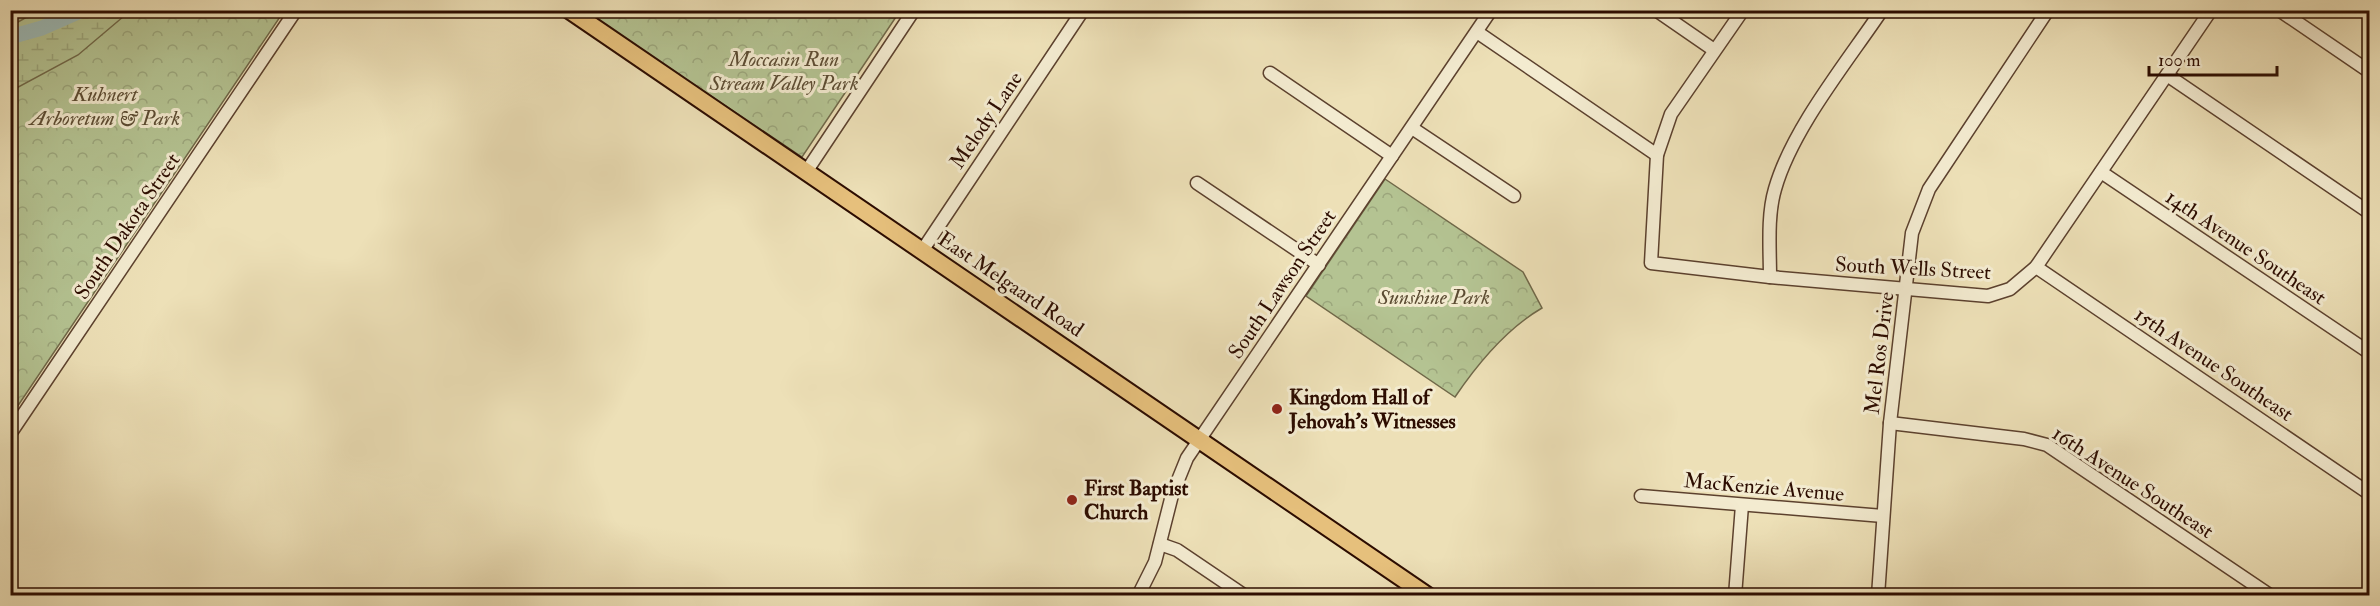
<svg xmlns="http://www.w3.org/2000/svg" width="2380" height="606" font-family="'IM FELL Double Pica',serif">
<defs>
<pattern id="forest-crowns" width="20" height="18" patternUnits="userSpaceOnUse" patternTransform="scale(1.5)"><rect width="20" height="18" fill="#b4c392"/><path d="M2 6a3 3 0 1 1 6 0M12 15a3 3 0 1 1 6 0" fill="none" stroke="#9ba67c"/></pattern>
<pattern id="wetland-marsh" width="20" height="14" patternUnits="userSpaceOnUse" patternTransform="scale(1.5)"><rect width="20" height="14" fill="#b4c392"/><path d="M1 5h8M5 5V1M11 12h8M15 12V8" fill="none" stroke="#9ba67c"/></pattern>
</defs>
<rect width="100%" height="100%" fill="#ede0b7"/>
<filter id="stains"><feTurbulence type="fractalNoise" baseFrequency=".00333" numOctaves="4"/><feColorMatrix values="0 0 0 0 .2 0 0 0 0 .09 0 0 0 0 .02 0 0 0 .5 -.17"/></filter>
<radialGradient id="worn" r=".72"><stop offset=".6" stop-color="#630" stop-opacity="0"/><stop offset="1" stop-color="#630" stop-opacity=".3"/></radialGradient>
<g fill="url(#forest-crowns)" stroke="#706849" stroke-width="1.5">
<polygon points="11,11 284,11 11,416"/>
<polygon points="584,11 900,11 802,157"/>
<path d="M 1385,179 L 1523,272 L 1542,308 C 1506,329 1478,363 1455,397 L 1306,296 Z"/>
</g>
<polygon fill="url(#wetland-marsh)" stroke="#706849" stroke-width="1.5" points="39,10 130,10 130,11 78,55 11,91 11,26"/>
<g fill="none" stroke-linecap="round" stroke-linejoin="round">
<polyline stroke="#9cbbb8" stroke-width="15" points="10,37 42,28 83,10"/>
<g stroke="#5c412e" stroke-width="15">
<g id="minor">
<polyline points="1656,10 1714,50"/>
<polyline points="1743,10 1671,114 1657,155 1651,263 1770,277 1988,296 2010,289 2036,267 2211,10"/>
<polyline points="2279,10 2370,72"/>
<polyline points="1477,32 1657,155"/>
<polyline points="1270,73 1392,156"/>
<polyline points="2167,75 2370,213"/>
<polyline points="1412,128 1514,196"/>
<polyline points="806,172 914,10"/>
<polyline points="2101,172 2370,353"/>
<polyline points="1197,183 1319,265"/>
<polyline points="922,251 1083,10"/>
<polyline points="2036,267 2370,494"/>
<path d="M 1770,277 C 1770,249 1767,216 1775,189 C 1792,129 1847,62 1882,10"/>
<polyline points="1890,423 2024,439 2047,445 2271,596"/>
<polyline points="10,434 296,10"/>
<polyline points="1641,496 1883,516"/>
<polyline points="1160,544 1177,550 1245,596"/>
<polyline points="1138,596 1155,562 1172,495 1187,458 1491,10"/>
<polyline points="1735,596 1742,505"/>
<polyline points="1878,596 1890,423 1912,233 1929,189 2048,10"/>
</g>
</g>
<g stroke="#2c0c00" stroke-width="20">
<polyline id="major" points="569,10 1428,596"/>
</g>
<use href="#minor" stroke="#f3ebd0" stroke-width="12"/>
<use href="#major" stroke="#e6c07c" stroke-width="16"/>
</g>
<g fill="#8f2418" stroke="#f3ebd0" stroke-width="2">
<circle cx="1277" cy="409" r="6"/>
<circle cx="1072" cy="500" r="6"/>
</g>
<g text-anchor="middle" stroke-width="6" stroke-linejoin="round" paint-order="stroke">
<g font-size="21" font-style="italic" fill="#5c4c33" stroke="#f3ebd0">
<text x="784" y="66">Moccasin Run<tspan x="784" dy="24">Stream Valley Park</tspan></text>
<text x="105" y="101">Kuhnert<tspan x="105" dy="24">Arboretum &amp; Park</tspan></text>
<text x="1434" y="304">Sunshine Park</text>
</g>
<g font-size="21" fill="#2c0c00" stroke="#f3ebd0">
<text transform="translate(986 120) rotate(-56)" y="7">Melody Lane</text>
<text transform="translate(127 226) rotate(-56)" y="7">South Dakota Street</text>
<text transform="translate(2246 247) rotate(34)" y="7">14th Avenue Southeast</text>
<text transform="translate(1913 268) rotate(3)" y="7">South Wells Street</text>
<text transform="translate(1011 284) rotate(34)" y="7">East Melgaard Road</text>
<text transform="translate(1282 284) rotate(-56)" y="7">South Lawson Street</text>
<text transform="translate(1879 353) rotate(-83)" y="7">Mel Ros Drive</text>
<text transform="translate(2214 364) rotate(34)" y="7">15th Avenue Southeast</text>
<text transform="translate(2133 482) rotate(33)" y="7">16th Avenue Southeast</text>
<text transform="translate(1764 487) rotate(5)" y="7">MacKenzie Avenue</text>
</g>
<g font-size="21" font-weight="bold" fill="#2c0c00" stroke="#f3ebd0" text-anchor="start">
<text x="1289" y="404">Kingdom Hall of<tspan x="1289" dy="24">Jehovah's Witnesses</tspan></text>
<text x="1084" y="495">First Baptist<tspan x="1084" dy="24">Church</tspan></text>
</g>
</g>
<rect width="2380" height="606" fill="none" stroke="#ede0b7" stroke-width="36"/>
<rect x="12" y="12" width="2356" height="582" fill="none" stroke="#2c0c00" stroke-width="3"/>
<rect x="18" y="18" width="2344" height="570" fill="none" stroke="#2c0c00" stroke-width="1.5"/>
<path d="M2149 66v9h128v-9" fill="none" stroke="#2c0c00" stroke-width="3"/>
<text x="2158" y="66" font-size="18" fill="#2c0c00" stroke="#f3ebd0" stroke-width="4.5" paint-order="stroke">100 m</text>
<rect width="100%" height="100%" filter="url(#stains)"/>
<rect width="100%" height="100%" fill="url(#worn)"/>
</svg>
